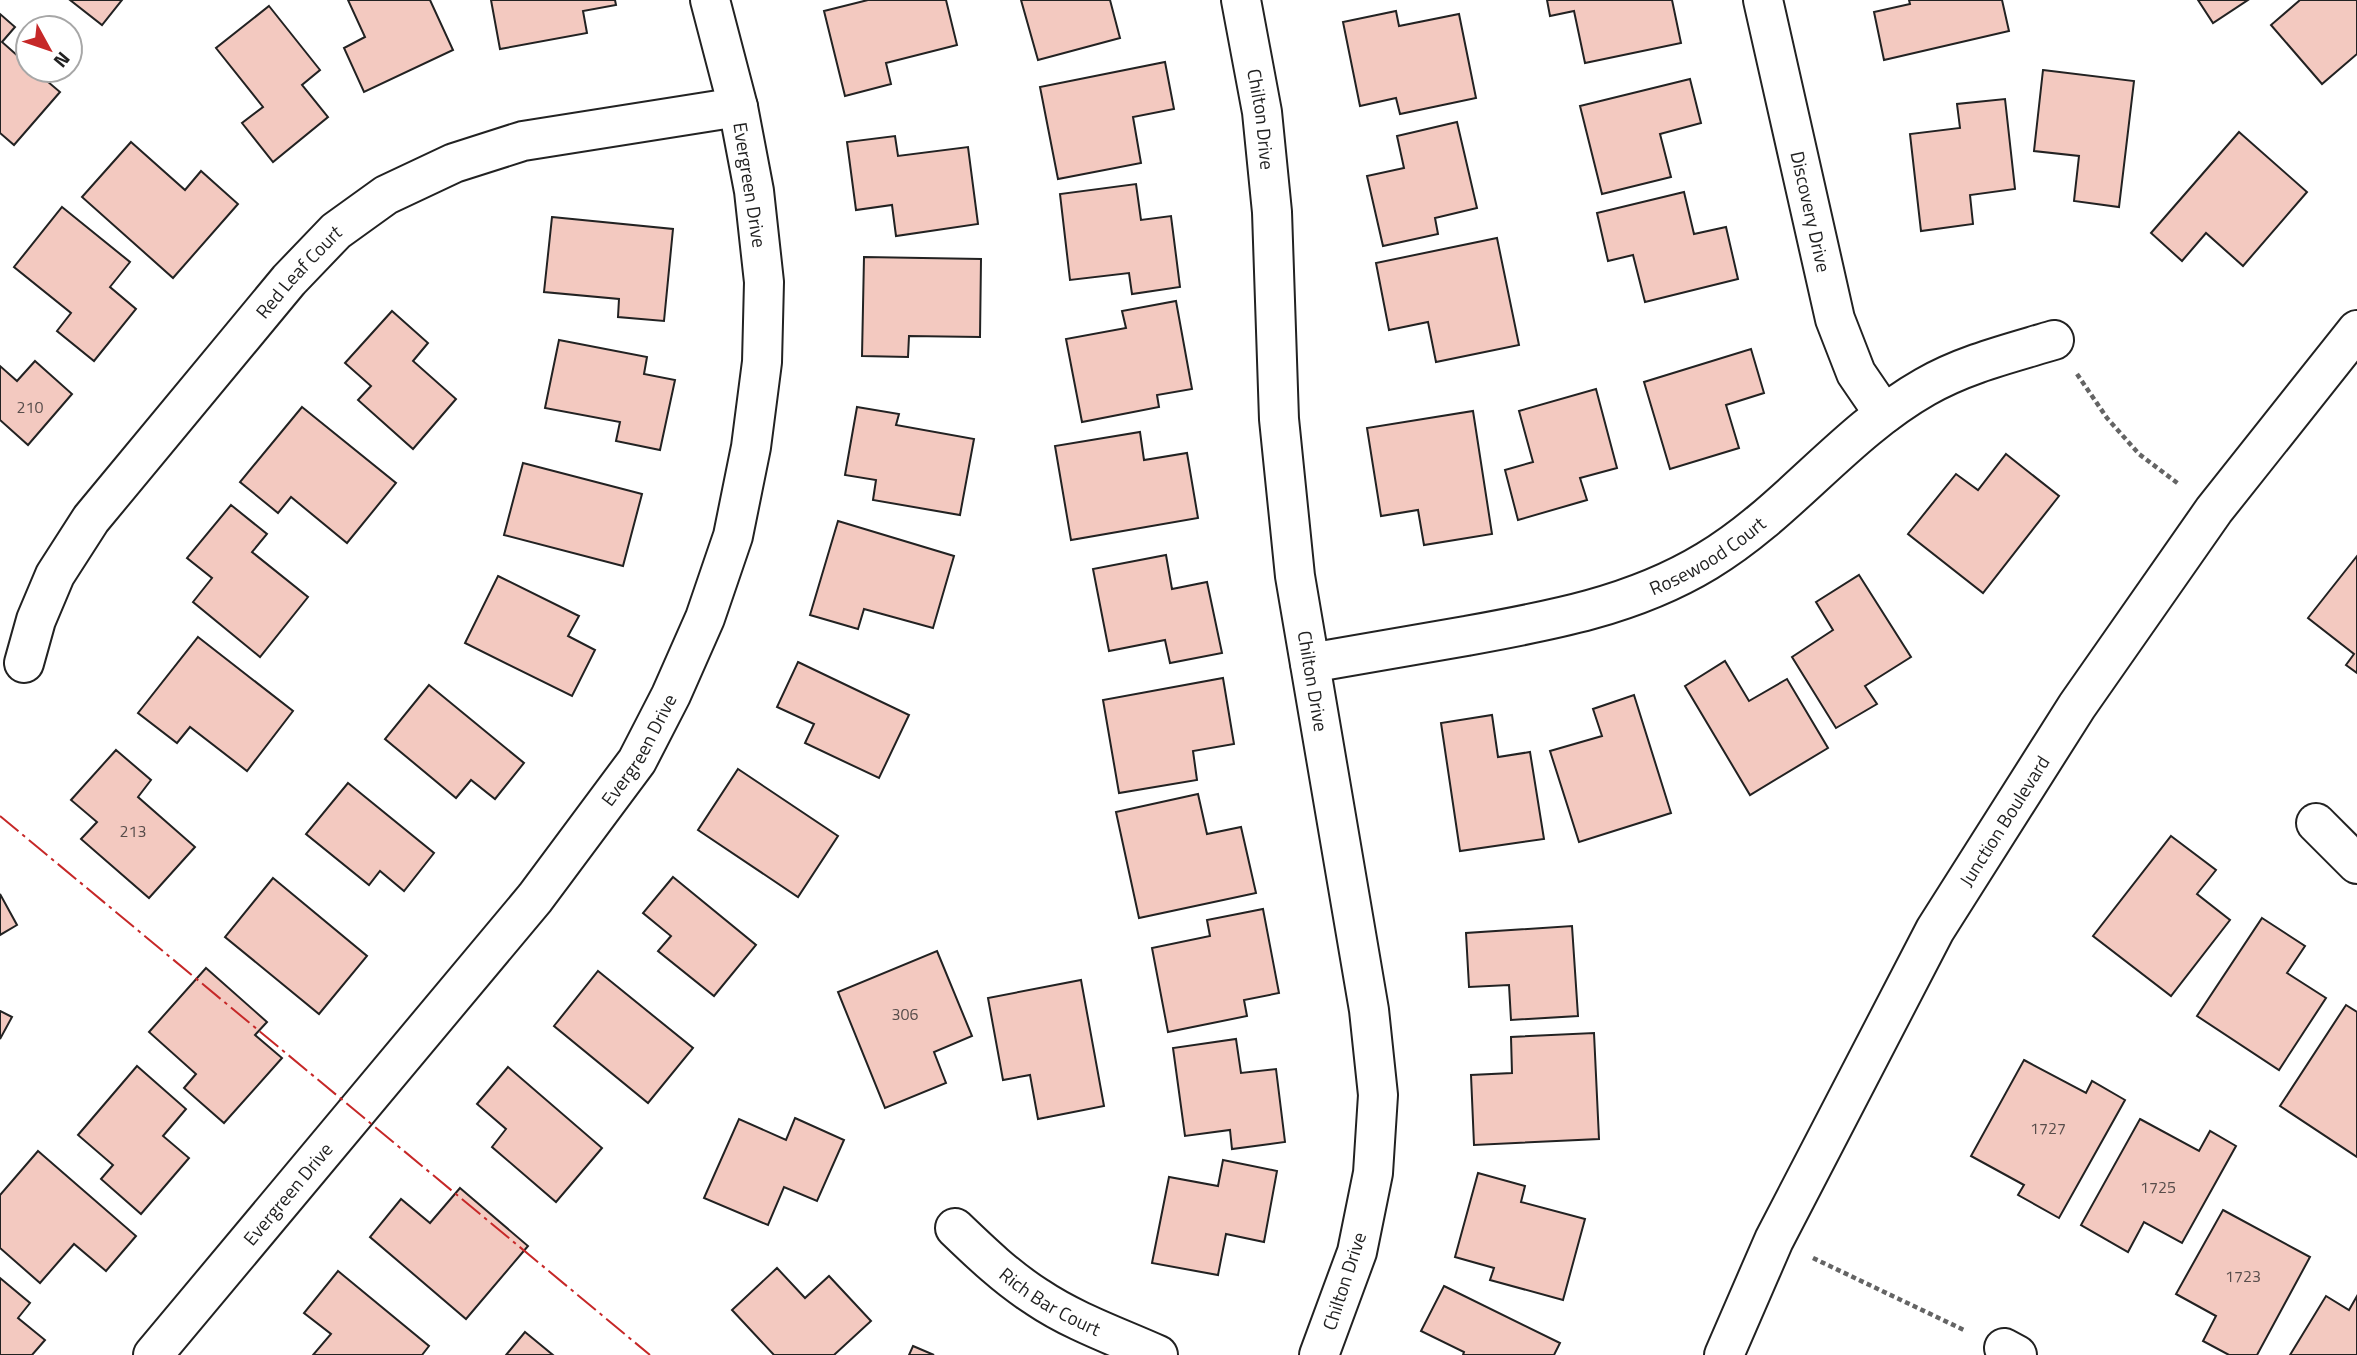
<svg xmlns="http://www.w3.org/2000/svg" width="2357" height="1355" font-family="'Titillium Web',sans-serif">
<rect width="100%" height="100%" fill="#fff"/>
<g fill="#f3c9c0" stroke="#222" stroke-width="2">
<polygon points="70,0 122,0 102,25"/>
<polygon points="348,0 430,0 453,50 364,92 344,48 365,37"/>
<polygon points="491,0 615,0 616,5 583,11 587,33 500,49"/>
<polygon points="868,0 946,0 957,45 886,63 891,84 845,96 824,11"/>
<polygon points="1021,0 1110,0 1120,38 1038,60"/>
<polygon points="1547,0 1672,0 1681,43 1585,63 1574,11 1550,16"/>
<polygon points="1909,0 2002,0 2009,31 1884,60 1874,12 1910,4"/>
<polygon points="2198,0 2248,0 2213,23"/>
<polygon points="2300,0 2357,0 2357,54 2322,84 2271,25"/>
<polygon points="269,6 320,70 302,85 328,117 273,162 242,123 263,107 216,48"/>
<polygon points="1396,11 1399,26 1459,14 1476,98 1400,114 1396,98 1360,106 1343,22"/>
<polygon points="0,14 15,27 2,42 28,65 28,70 34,70 60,92 14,145 0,133"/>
<polygon points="1165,62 1174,109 1133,117 1141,163 1058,179 1040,87"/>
<polygon points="2043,70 2134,81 2119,207 2074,201 2079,156 2034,151"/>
<polygon points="1690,79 1701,123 1660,134 1671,177 1602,194 1580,106"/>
<polygon points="2005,99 2015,189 1970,195 1973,224 1921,231 1910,134 1960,128 1957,104"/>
<polygon points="1457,122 1477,208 1435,218 1438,234 1383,246 1367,176 1404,168 1397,136"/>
<polygon points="2239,132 2307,192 2243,266 2206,233 2182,261 2151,233"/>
<polygon points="895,136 898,156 968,147 978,224 896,236 892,205 856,210 847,142"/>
<polygon points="131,142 185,190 201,171 238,204 173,278 82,197"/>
<polygon points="1136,184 1141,220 1171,216 1180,287 1132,294 1129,273 1070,280 1060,194"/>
<polygon points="1684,192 1694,234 1726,227 1738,279 1645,302 1633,255 1608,261 1597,213"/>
<polygon points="62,207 130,262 110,287 136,309 94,361 57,331 71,313 14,267"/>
<polygon points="552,217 673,229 664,321 618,317 619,299 544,292"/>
<polygon points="1497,238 1519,345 1436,362 1428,322 1389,330 1376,263"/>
<polygon points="864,257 981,259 980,337 909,336 908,357 862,356"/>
<polygon points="1176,301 1192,389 1157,395 1159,407 1082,422 1066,339 1126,328 1122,311"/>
<polygon points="392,311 428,343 413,361 456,399 413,449 358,400 371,386 345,363"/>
<polygon points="559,340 647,357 644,374 675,380 660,450 616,441 620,422 545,408"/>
<polygon points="1751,349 1764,393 1726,405 1739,448 1670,469 1644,382"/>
<polygon points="35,361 72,394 28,445 0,420 0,366 17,381"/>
<polygon points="1596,389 1617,468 1580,478 1587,500 1518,520 1505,470 1533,462 1519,411"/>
<polygon points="302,407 396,483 347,543 291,497 278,513 240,482"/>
<polygon points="857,407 899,414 896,425 974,439 960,515 873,500 876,480 845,475"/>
<polygon points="1473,411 1492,534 1424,545 1418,510 1381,516 1367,428"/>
<polygon points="1140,432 1144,460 1187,453 1198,518 1071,540 1055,446"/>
<polygon points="2006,454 2059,496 1983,593 1908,534 1956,474 1978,490"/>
<polygon points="523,463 642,494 623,566 504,535"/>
<polygon points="231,505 267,534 252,552 308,597 260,657 193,602 212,578 187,558"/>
<polygon points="838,521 954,556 933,628 864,609 858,629 810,615"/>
<polygon points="1166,555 1172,589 1207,582 1222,653 1170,663 1165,640 1109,651 1093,569"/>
<polygon points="2357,556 2357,673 2346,665 2354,654 2308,618"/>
<polygon points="1859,575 1911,657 1865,686 1877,704 1836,728 1792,657 1833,630 1816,602"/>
<polygon points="498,576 579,616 568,636 595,650 572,696 465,643"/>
<polygon points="198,637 293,711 247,771 190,727 177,743 138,713"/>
<polygon points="1725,661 1749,701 1787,679 1828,748 1750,795 1685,686"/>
<polygon points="798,662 909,715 879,778 805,743 814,724 777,707"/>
<polygon points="1223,678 1234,744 1193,751 1197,780 1119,793 1103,700"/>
<polygon points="429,685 524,763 495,799 471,780 456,798 385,739"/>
<polygon points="1634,695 1671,813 1579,842 1550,751 1602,736 1593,709"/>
<polygon points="1492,715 1498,757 1530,752 1544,839 1460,851 1441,723"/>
<polygon points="116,750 151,780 138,797 195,847 149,898 81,839 97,822 71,800"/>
<polygon points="738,769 838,836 798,897 698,830"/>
<polygon points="348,783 434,853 404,891 380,871 369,885 306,834"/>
<polygon points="1198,794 1207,834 1241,827 1256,893 1139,918 1116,812"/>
<polygon points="2171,836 2216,870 2197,894 2230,920 2171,996 2093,936"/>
<polygon points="673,877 756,945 714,996 658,951 671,936 643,913"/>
<polygon points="273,878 367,956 319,1014 225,937"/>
<polygon points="0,894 17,925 0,935"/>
<polygon points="1263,909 1279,993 1244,1000 1247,1016 1168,1032 1152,948 1210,936 1207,920"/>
<polygon points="2262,918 2305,946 2287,973 2326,998 2279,1070 2197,1016"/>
<polygon points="1572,926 1578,1016 1511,1020 1509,985 1469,987 1466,933"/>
<polygon points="937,951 972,1036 934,1052 946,1083 885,1108 838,992"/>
<polygon points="206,968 267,1022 255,1035 282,1058 224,1123 184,1088 196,1074 149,1032"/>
<polygon points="598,971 693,1048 648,1103 554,1026"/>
<polygon points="1081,980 1104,1106 1038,1119 1030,1075 1003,1080 988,998"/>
<polygon points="2346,1005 2357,1012 2357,1157 2280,1106"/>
<polygon points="0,1011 12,1017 0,1039"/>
<polygon points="1594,1033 1599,1139 1474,1145 1471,1075 1512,1073 1511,1037"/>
<polygon points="1236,1039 1241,1073 1276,1069 1285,1142 1232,1149 1230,1130 1185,1136 1173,1048"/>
<polygon points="2024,1060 2086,1093 2092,1081 2125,1100 2059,1218 2018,1195 2024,1185 1971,1156"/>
<polygon points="137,1066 186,1109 163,1136 189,1158 141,1214 101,1179 113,1165 78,1135"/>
<polygon points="508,1067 602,1148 556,1202 492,1147 506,1129 477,1104"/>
<polygon points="795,1118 844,1140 817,1201 784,1187 768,1225 704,1198 739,1119 786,1140"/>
<polygon points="2140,1119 2199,1151 2210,1131 2236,1146 2182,1243 2144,1222 2128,1252 2081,1225"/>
<polygon points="38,1151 136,1236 106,1271 74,1244 40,1283 0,1248 0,1195"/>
<polygon points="1223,1160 1277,1171 1264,1242 1226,1234 1218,1275 1152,1263 1169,1177 1218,1186"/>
<polygon points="1478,1173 1525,1186 1521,1202 1585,1219 1563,1300 1490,1280 1494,1268 1455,1257"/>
<polygon points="460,1188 528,1246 466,1319 370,1237 401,1199 430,1223"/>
<polygon points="2223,1210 2310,1257 2257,1355 2229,1355 2203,1341 2216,1316 2176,1294"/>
<polygon points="777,1268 805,1298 829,1276 871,1321 834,1355 774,1355 732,1310"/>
<polygon points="338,1271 429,1346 422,1355 313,1355 331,1334 304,1313"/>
<polygon points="0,1278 30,1303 18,1318 45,1340 32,1355 0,1355"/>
<polygon points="1444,1286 1560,1343 1554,1355 1463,1355 1464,1352 1421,1331"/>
<polygon points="2326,1296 2349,1310 2357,1296 2357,1355 2290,1355"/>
<polygon points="525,1332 553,1355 506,1355"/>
<polygon points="913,1346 934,1355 909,1355"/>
</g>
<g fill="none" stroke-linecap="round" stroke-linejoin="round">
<g stroke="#222" stroke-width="42">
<g id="street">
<path id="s1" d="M 1241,0 L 1262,112 L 1272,212 L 1279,419 L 1295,576 L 1369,1010 L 1378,1095 L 1373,1173 L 1357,1252 L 1319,1355"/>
<path id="s2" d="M 1763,0 L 1835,319 L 1856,373 L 1884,414"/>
<path id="s3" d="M 24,663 L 36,620 L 55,575 L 91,519 L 289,280 L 336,231 L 386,195 L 454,163 L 523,141 L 738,107"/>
<path id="s4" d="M 1310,663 C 1362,654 1414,645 1466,636 C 1549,621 1633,606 1707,561 C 1787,513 1844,433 1925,387 C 1965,364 2011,353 2054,340"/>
<polyline points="2316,823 2357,864"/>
<path id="s5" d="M 955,1228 C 981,1253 1007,1278 1037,1297 C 1074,1322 1118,1337 1158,1355"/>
<polyline points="2004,1348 2017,1355"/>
<path id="s6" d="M 153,1355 L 535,898 L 637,761 L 671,695 L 705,618 L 733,536 L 751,447 L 762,362 L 764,282 L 754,191 L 738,107 L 710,0"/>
</g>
</g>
<g stroke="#222" stroke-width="42">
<g id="secondary">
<path id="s7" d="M 1724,1355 L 1774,1240 L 1935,930 L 2077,706 L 2214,510 L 2357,330"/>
</g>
</g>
<g stroke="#646464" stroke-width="4.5" stroke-dasharray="5 3.5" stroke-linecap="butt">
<polyline points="2077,374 2107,418 2139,454 2180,485"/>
<polyline points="1813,1258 1966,1331"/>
</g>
<use href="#street" stroke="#fff" stroke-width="38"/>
<use href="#secondary" stroke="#fff" stroke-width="38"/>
<polyline stroke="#c62828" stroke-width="2" stroke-dasharray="24 5 3.5 5" stroke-linecap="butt" points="0,816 650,1355"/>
</g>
<g text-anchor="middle" stroke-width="5" stroke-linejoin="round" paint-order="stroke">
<g font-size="16" fill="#564c4a">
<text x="30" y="413">210</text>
<text x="133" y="837">213</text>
<text x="905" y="1020">306</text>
<text x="2048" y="1134">1727</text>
<text x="2158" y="1193">1725</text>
<text x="2243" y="1282">1723</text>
</g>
<g font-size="19" fill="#222" stroke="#fff">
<text dy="7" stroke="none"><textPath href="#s1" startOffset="121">Chilton Drive</textPath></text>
<text transform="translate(750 185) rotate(81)" y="7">Evergreen Drive</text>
<text dy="7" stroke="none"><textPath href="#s2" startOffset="217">Discovery Drive</textPath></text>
<text dy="7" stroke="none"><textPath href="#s3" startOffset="483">Red Leaf Court</textPath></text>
<text dy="7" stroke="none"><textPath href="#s4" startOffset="415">Rosewood Court</textPath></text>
<text dy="7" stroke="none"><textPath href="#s1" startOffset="686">Chilton Drive</textPath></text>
<text dy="7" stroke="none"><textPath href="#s6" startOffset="777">Evergreen Drive</textPath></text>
<text dy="7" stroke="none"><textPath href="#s7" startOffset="604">Junction Boulevard</textPath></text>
<text dy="7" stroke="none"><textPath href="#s6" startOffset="210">Evergreen Drive</textPath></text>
<text transform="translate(1344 1281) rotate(-72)" y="7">Chilton Drive</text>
<text dy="7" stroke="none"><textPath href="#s5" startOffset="121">Rich Bar Court</textPath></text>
</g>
</g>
<g transform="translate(49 49) rotate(130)"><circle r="33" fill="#ffffff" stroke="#a7a7a7" stroke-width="2"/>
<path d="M0-5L12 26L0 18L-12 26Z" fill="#c62828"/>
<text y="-10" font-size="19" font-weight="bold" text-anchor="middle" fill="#222222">N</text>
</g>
</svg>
